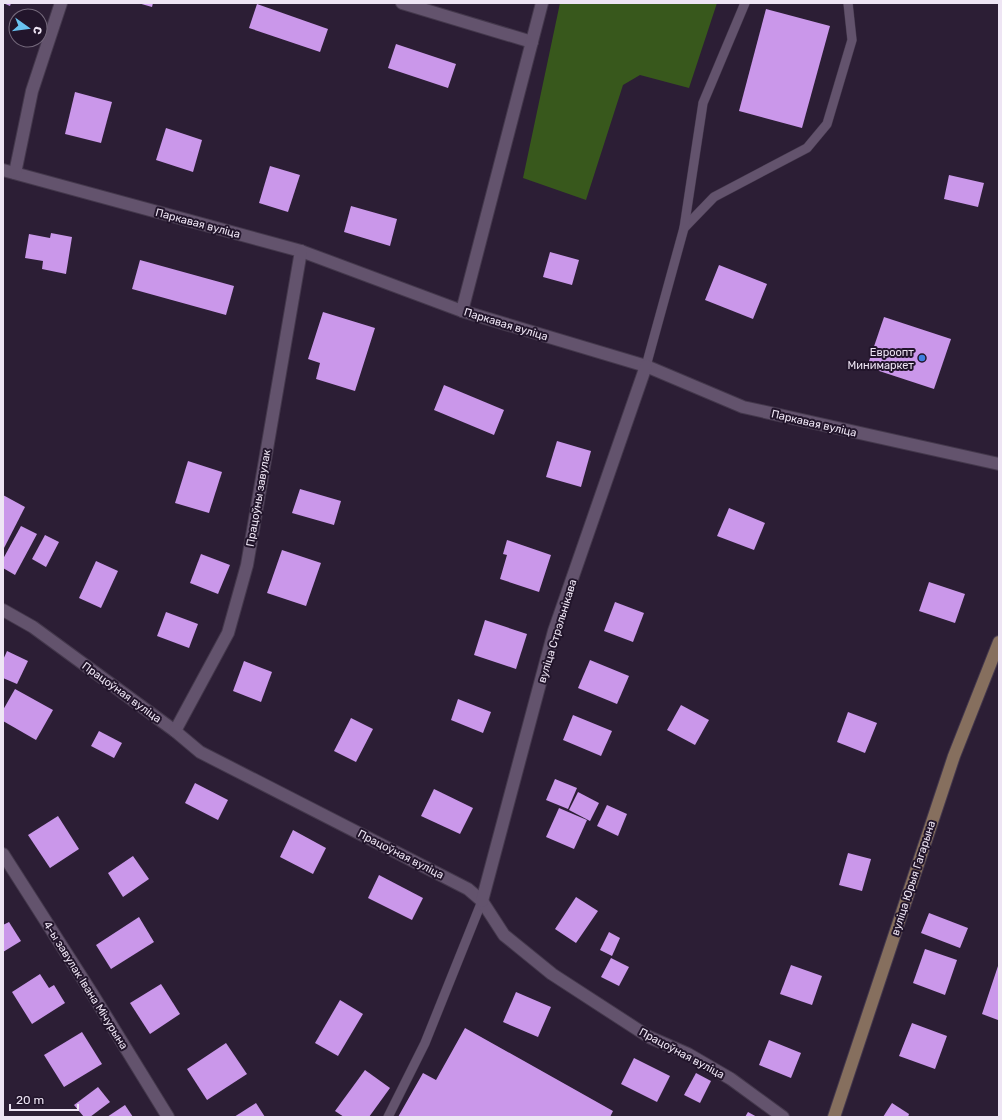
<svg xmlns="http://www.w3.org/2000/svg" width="1002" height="1120" font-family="Rubik,sans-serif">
<rect width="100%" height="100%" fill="#2c1e35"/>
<polygon fill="#38581c" points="560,3 717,3 689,88 640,75 623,85 586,200 523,178"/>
<g fill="#ca97ea">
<polygon points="3,3 11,3 10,6"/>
<polygon points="138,3 153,3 152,7"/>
<polygon points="257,4 328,29 320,52 249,28"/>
<polygon points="766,9 830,26 802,128 739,111"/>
<polygon points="396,44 456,64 448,88 388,68"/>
<polygon points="75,92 112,102 101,143 65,134"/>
<polygon points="166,128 202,140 193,172 156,160"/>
<polygon points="270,166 300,175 288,212 259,203"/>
<polygon points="949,175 984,183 978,207 944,199"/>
<polygon points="351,206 397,219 390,246 344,232"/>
<polygon points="51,233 72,237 66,274 42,269 43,261 25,258 29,234 50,238"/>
<polygon points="550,252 579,260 572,285 543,277"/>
<polygon points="140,260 234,286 226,315 132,289"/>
<polygon points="719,265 767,284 753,319 705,300"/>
<polygon points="323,312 375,328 355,391 316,379 320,363 308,359"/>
<polygon points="884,317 951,339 934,389 867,367"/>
<polygon points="444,385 504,410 494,435 434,410"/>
<polygon points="557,441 591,451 581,487 546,477"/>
<polygon points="188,461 222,472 209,513 175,503"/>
<polygon points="300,489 341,501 334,525 292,513"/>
<polygon points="3,495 25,507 3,550"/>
<polygon points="729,508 765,523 754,550 717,536"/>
<polygon points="21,526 37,534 15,575 3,568 3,559"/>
<polygon points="45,535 59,542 46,567 32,559"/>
<polygon points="507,540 551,555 539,592 500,579 507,555 503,554"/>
<polygon points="282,550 321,563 306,606 267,593"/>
<polygon points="201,554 230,565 218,594 190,583"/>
<polygon points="96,561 118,571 101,608 79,598"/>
<polygon points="929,582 965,594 955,623 919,611"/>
<polygon points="615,602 644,613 633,642 604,631"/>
<polygon points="166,612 198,624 189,648 157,636"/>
<polygon points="485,620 527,634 516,669 474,655"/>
<polygon points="7,651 28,661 17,684 3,678 3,660"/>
<polygon points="590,660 629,676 617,704 578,688"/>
<polygon points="244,661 272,672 261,702 233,691"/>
<polygon points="15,689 53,710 36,740 3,721 3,710"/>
<polygon points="458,699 491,712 483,733 451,720"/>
<polygon points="681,705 709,720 695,745 667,730"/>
<polygon points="848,712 877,723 865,753 837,742"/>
<polygon points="573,715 612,731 601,756 563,740"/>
<polygon points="351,718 373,729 356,762 334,751"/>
<polygon points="99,731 122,743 114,758 91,746"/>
<polygon points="555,779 577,788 568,809 546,800"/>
<polygon points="195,783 228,800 218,820 185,803"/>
<polygon points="434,789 473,808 460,834 421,816"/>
<polygon points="578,792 599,803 590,821 569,810"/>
<polygon points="607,805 627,814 618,836 597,826"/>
<polygon points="559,808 587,820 574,849 546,837"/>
<polygon points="58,816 79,849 50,868 28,835"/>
<polygon points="293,830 326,848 313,874 280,857"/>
<polygon points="848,853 871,859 862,891 839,885"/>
<polygon points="133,856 149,879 123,897 108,873"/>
<polygon points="379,875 423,898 412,920 368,898"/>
<polygon points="576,897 598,911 576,943 555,929"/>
<polygon points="929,913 968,928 960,948 921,933"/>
<polygon points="139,917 154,942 111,969 96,945"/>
<polygon points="9,922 21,941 3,952 3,925"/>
<polygon points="609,932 620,938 612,956 600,950"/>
<polygon points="925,949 957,960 945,995 913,983"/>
<polygon points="611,958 629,967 619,986 601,977"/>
<polygon points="791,965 822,976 812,1005 780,994"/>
<polygon points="998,966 999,967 998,1020 982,1014"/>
<polygon points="40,974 49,988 54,985 65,1003 32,1024 12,992"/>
<polygon points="161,984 180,1014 150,1034 130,1003"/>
<polygon points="516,992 551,1007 538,1037 503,1022"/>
<polygon points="340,1000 363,1014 338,1056 315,1043"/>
<polygon points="912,1023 947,1036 935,1069 899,1056"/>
<polygon points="465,1028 613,1111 610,1117 451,1117 449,1116 448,1117 398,1117 423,1073 436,1080"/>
<polygon points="82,1032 102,1064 64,1087 44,1055"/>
<polygon points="769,1040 801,1053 791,1078 759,1065"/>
<polygon points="226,1043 247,1074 207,1100 187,1069"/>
<polygon points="634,1058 670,1076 657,1102 621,1084"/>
<polygon points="365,1070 390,1088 369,1117 344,1117 335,1111"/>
<polygon points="696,1073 711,1081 700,1103 684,1095"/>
<polygon points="98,1087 110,1102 90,1117 84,1117 74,1105"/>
<polygon points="256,1103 265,1117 234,1117"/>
<polygon points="892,1103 909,1114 908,1117 883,1117"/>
<polygon points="125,1105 133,1117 107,1117"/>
<polygon points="748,1112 757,1117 745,1117"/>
</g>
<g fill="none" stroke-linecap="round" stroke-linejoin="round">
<g stroke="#44384c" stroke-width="10">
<g id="lane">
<polyline points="684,228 714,197 807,148 827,124 852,40 848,3"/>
<polyline points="646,366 684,228 703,103 745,3"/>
<polyline points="388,1117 425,1043 482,901"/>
</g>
</g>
<g stroke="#44384c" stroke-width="14">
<g id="street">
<polyline points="402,3 532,42"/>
<polyline points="3,170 301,251 462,311 646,366 743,407 999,464"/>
<polyline points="15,173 32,91 61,3"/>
<polyline points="462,311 542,3"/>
<polyline points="3,610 33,627 175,731 200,752 468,889 482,901 504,935 552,974 649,1037 688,1054 731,1079 783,1117"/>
<polyline points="175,731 228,633 247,565 301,251"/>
<polyline points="3,854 93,995 168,1117"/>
<polyline points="482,901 554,631 646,366"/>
</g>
</g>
<g stroke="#44384c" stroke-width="14">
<polyline id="secondary" points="834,1117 954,756 999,642"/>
</g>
<use href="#lane" stroke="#63536d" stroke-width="9"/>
<use href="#street" stroke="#63536d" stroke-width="12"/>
<use href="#secondary" stroke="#866f5e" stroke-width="12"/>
</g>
<circle fill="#3f7fe0" stroke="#22152b" stroke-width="1.5" cx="922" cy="358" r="4"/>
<g text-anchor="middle" stroke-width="4" stroke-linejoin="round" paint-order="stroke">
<g font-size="11" fill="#eee5f4" stroke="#22152b">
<text transform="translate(198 223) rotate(15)" y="4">Паркавая вуліца</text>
<text transform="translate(506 324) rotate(17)" y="4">Паркавая вуліца</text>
<text transform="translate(814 423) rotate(13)" y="4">Паркавая вуліца</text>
<text transform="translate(258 498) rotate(-80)" y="4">Працоўны завулак</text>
<text transform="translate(557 631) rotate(-73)" y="4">вуліца Стрэльнікава</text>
<text transform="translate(122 692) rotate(36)" y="4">Працоўная вуліца</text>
<text transform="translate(401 854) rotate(27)" y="4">Працоўная вуліца</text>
<text transform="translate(913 878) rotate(-72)" y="4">вуліца Юрыя Гагарына</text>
<text transform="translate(86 985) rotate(58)" y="4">4-ы завулак Івана Мічурына</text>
<text transform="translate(682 1053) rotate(28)" y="4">Працоўная вуліца</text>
</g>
<g font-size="11" fill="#eee5f4" stroke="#22152b" text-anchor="end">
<text x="914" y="356">Евроопт<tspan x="914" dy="13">Минимаркет</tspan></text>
</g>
</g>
<rect width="1002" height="1120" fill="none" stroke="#eee5f4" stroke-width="8"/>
<g transform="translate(28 28) rotate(104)"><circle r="19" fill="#22152b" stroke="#74687b"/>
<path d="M0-3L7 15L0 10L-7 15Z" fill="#69c3f1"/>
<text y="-6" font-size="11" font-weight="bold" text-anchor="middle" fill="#eee5f4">С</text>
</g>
<path d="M10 1104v6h68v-6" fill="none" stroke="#eee5f4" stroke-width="2"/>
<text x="16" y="1104" font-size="12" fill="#eee5f4" stroke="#22152b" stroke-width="3" paint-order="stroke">20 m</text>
</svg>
